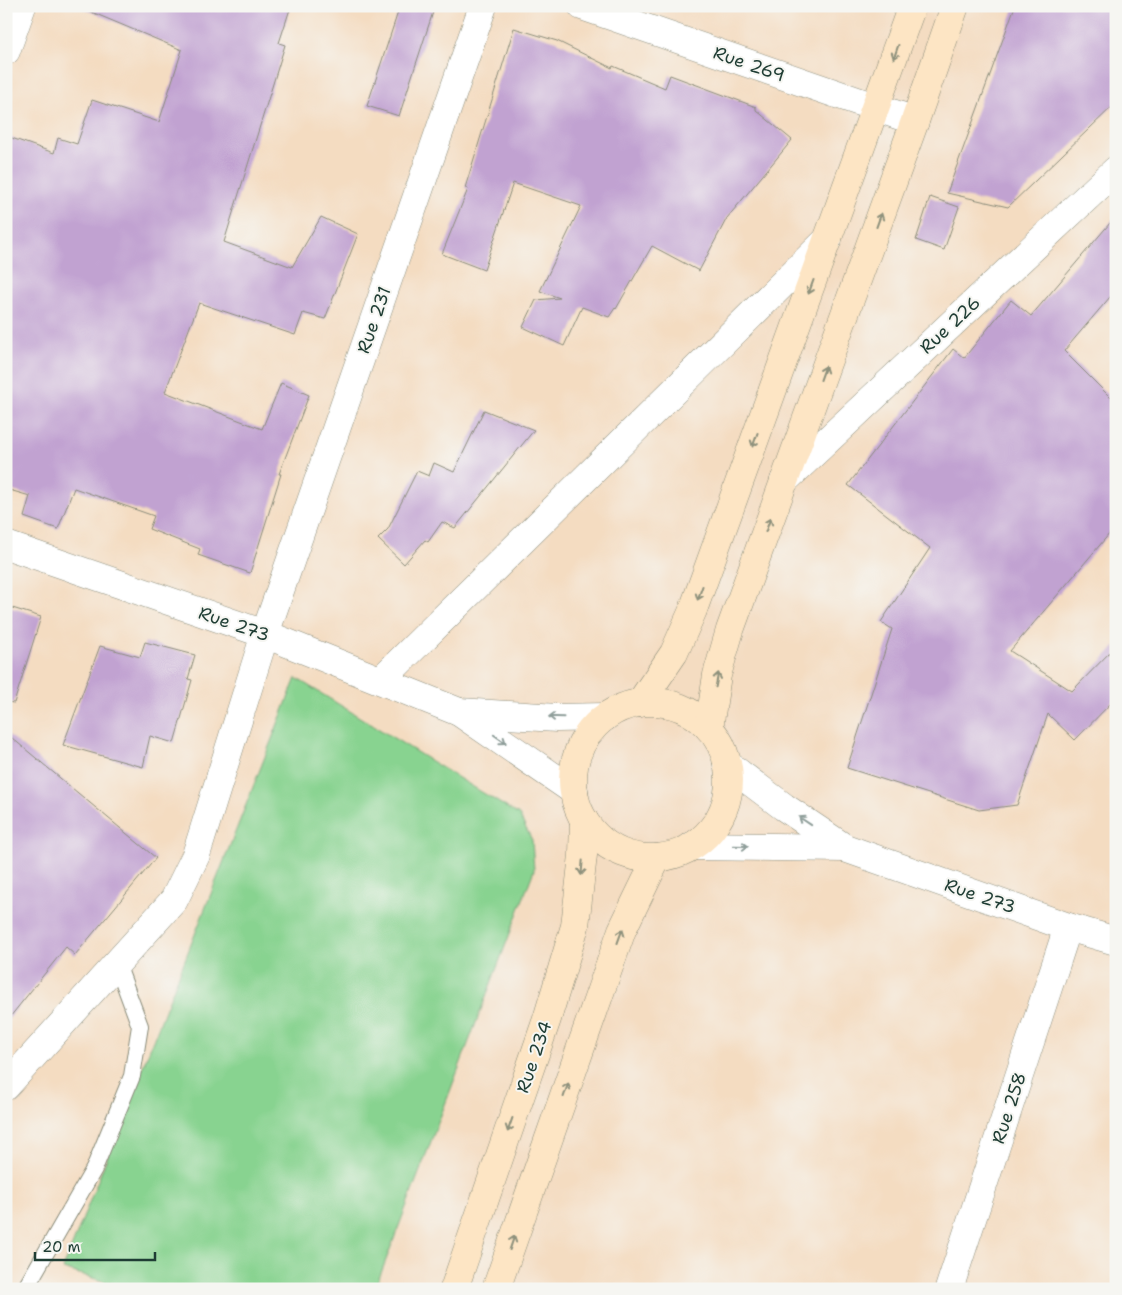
<svg xmlns="http://www.w3.org/2000/svg" width="1122" height="1295" font-family="'Shantell Sans',sans-serif">
<rect width="100%" height="100%" fill="#f6f6f2"/>
<filter id="ink" filterUnits="userSpaceOnUse"><feTurbulence type="fractalNoise" baseFrequency=".02" numOctaves="2"/><feDisplacementMap in="SourceGraphic" scale="10" xChannelSelector="R" yChannelSelector="G"/><feConvolveMatrix kernelMatrix="1 2 1 2 8 2 1 2 1" color-interpolation-filters="sRGB"/></filter>
<filter id="wash" filterUnits="userSpaceOnUse"><feTurbulence type="fractalNoise" baseFrequency=".0096" numOctaves="4" result="noise"/><feDisplacementMap in="SourceGraphic" scale="20" xChannelSelector="R" yChannelSelector="G"/><feGaussianBlur stdDeviation="1.12" result="paint"/><feColorMatrix in="noise" values="0 0 0 0 0 0 0 0 0 0 0 0 0 0 0 0 0 1.4 0 .05"/><feComposite in="paint" operator="in"/></filter>
<g filter="url(#wash)">
<rect width="100%" height="100%" fill="#f4dcc1"/>
<polygon fill="#88d390" stroke="#548862" points="296,678 519,815 532,840 534,870 375,1289 129,1289 63,1269"/>
<g id="blocks">
<g fill="#c1a2d1">
<polygon points="77,6 291,6 279,43 285,45 224,242 292,267 321,217 358,234 325,319 303,313 295,335 199,303 165,392 262,429 281,383 309,395 279,474 281,474 250,573 198,555 200,549 149,529 154,516 74,488 58,529 24,517 30,496 6,489 6,136 54,153 58,138 77,144 92,100 159,122 182,50"/>
<polygon points="400,6 435,6 399,116 367,106"/>
<polygon points="1015,6 1116,6 1116,103 1008,207 947,193"/>
<polygon points="514,28 557,41 612,68 613,66 665,88 670,75 756,107 756,110 792,140 727,218 699,271 652,246 616,309 615,308 609,317 582,307 564,346 523,327 536,300 560,298 540,291 581,206 513,183 484,270 442,254 468,189 465,188"/>
<polygon points="930,197 959,207 944,250 916,240"/>
<polygon points="1116,216 1116,290 1064,351 1116,403 1116,526 1010,651 1072,691 1116,646 1116,698 1075,740 1048,714 1017,805 979,810 847,768 892,629 881,622 930,548 848,485 953,349 964,358 1011,300 1031,316"/>
<polygon points="484,410 534,430 455,528 442,522 428,542 425,540 404,564 378,539 388,529 417,471 429,476 434,463 454,472"/>
<polygon points="6,606 41,617 14,703 6,702"/>
<polygon points="145,642 195,655 188,679 192,680 174,743 150,736 143,767 63,745 100,646 140,657"/>
<polygon points="6,733 156,858 75,955 66,947 6,1022"/>
</g>
</g>
</g>
<g filter="url(#ink)">
<use href="#blocks" fill-opacity="0" stroke="#8a8c7a" stroke-width="1"/>
<g fill="none" stroke-linecap="round" stroke-linejoin="round">
<g stroke="#8a8c7a" stroke-width="18">
<polyline id="service" points="25,1289 94,1169 132,1076 140,1026 117,964"/>
</g>
<g stroke="#8a8c7a" stroke-width="29">
<g id="minor">
<polyline points="582,6 915,121"/>
<polyline points="6,51 22,6"/>
<polyline points="784,481 1116,170"/>
<polyline points="6,545 265,634 459,712 574,791"/>
<polyline points="381,680 828,239"/>
<polyline points="459,712 557,718 605,717"/>
<polyline points="6,1086 174,900 196,855 265,634 483,6"/>
<polyline points="949,1289 1068,927"/>
</g>
</g>
<g stroke="#8a8c7a" stroke-width="29">
<g id="tertiary">
<polyline points="727,764 784,807 845,848 1068,927 1116,941"/>
<polyline points="692,846 845,848"/>
</g>
</g>
<g stroke="#8a8c7a" stroke-width="29">
<g id="secondary">
<circle cx="651" cy="780" r="78"/>
<polyline points="640,703 674,653 693,610 912,6"/>
<polyline points="709,728 717,675 730,630 915,121 955,6"/>
<polyline points="454,1289 547,1019 575,926 583,855 584,820"/>
<polyline points="496,1289 622,930 657,858"/>
</g>
</g>
<use href="#service" stroke="#fff" stroke-width="16"/>
<use href="#minor" stroke="#fff" stroke-width="28"/>
<use href="#tertiary" stroke="#fff" stroke-width="28"/>
<use href="#secondary" stroke="#fde5c4" stroke-width="28"/>
</g>
<defs><path id="oneway-shaft" d="M-6 0H5M1.5-3L5.5 0L1.5 3" fill="none" stroke-width="1.6" stroke-linecap="round" stroke-linejoin="round" transform="scale(1.25)"/></defs>
<g stroke="#8e917c">
<use href="#oneway-shaft" transform="translate(896 52) rotate(109)"/>
<use href="#oneway-shaft" transform="translate(879 220) rotate(-70)"/>
<use href="#oneway-shaft" transform="translate(811 287) rotate(110)"/>
<use href="#oneway-shaft" transform="translate(823 373) rotate(-70)"/>
<use href="#oneway-shaft" transform="translate(755 440) rotate(110)"/>
<use href="#oneway-shaft" transform="translate(768 525) rotate(-70)"/>
<use href="#oneway-shaft" transform="translate(700 593) rotate(110)"/>
<use href="#oneway-shaft" transform="translate(717 680) rotate(-79)"/>
<use href="#oneway-shaft" transform="translate(582 868) rotate(95)"/>
<use href="#oneway-shaft" transform="translate(620 936) rotate(-70)"/>
<use href="#oneway-shaft" transform="translate(566 1090) rotate(-71)"/>
<use href="#oneway-shaft" transform="translate(510 1125) rotate(109)"/>
<use href="#oneway-shaft" transform="translate(512 1243) rotate(-71)"/>
</g>
<g stroke="#8f9e9a">
<use href="#oneway-shaft" transform="translate(556 717) rotate(-178)"/>
<use href="#oneway-shaft" transform="translate(500 739) rotate(35)"/>
<use href="#oneway-shaft" transform="translate(805 821) rotate(-146)"/>
<use href="#oneway-shaft" transform="translate(741 846) rotate(1)"/>
</g>
</g>
<g text-anchor="middle" stroke-width="4" stroke-linejoin="round" paint-order="stroke">
<g font-size="18" fill="#1f3d34" stroke="#f6f6f2">
<text transform="translate(749 64) rotate(19)" y="6">Rue 269</text>
<text transform="translate(374 320) rotate(-71)" y="6">Rue 231</text>
<text transform="translate(950 325) rotate(-43)" y="6">Rue 226</text>
<text transform="translate(234 624) rotate(19)" y="6">Rue 273</text>
<text transform="translate(980 896) rotate(19)" y="6">Rue 273</text>
<text transform="translate(534 1057) rotate(-71)" y="6">Rue 234</text>
<text transform="translate(1009 1108) rotate(-72)" y="6">Rue 258</text>
</g>
</g>
<rect width="1122" height="1295" fill="none" stroke="#f6f6f2" stroke-width="25"/>
<path d="M35 1252v8h120v-8" fill="none" stroke="#1f3d34" stroke-width="2.5"/>
<text x="42" y="1252" font-size="15" fill="#1f3d34" stroke="#f6f6f2" stroke-width="4" paint-order="stroke">20 m</text>
</svg>
